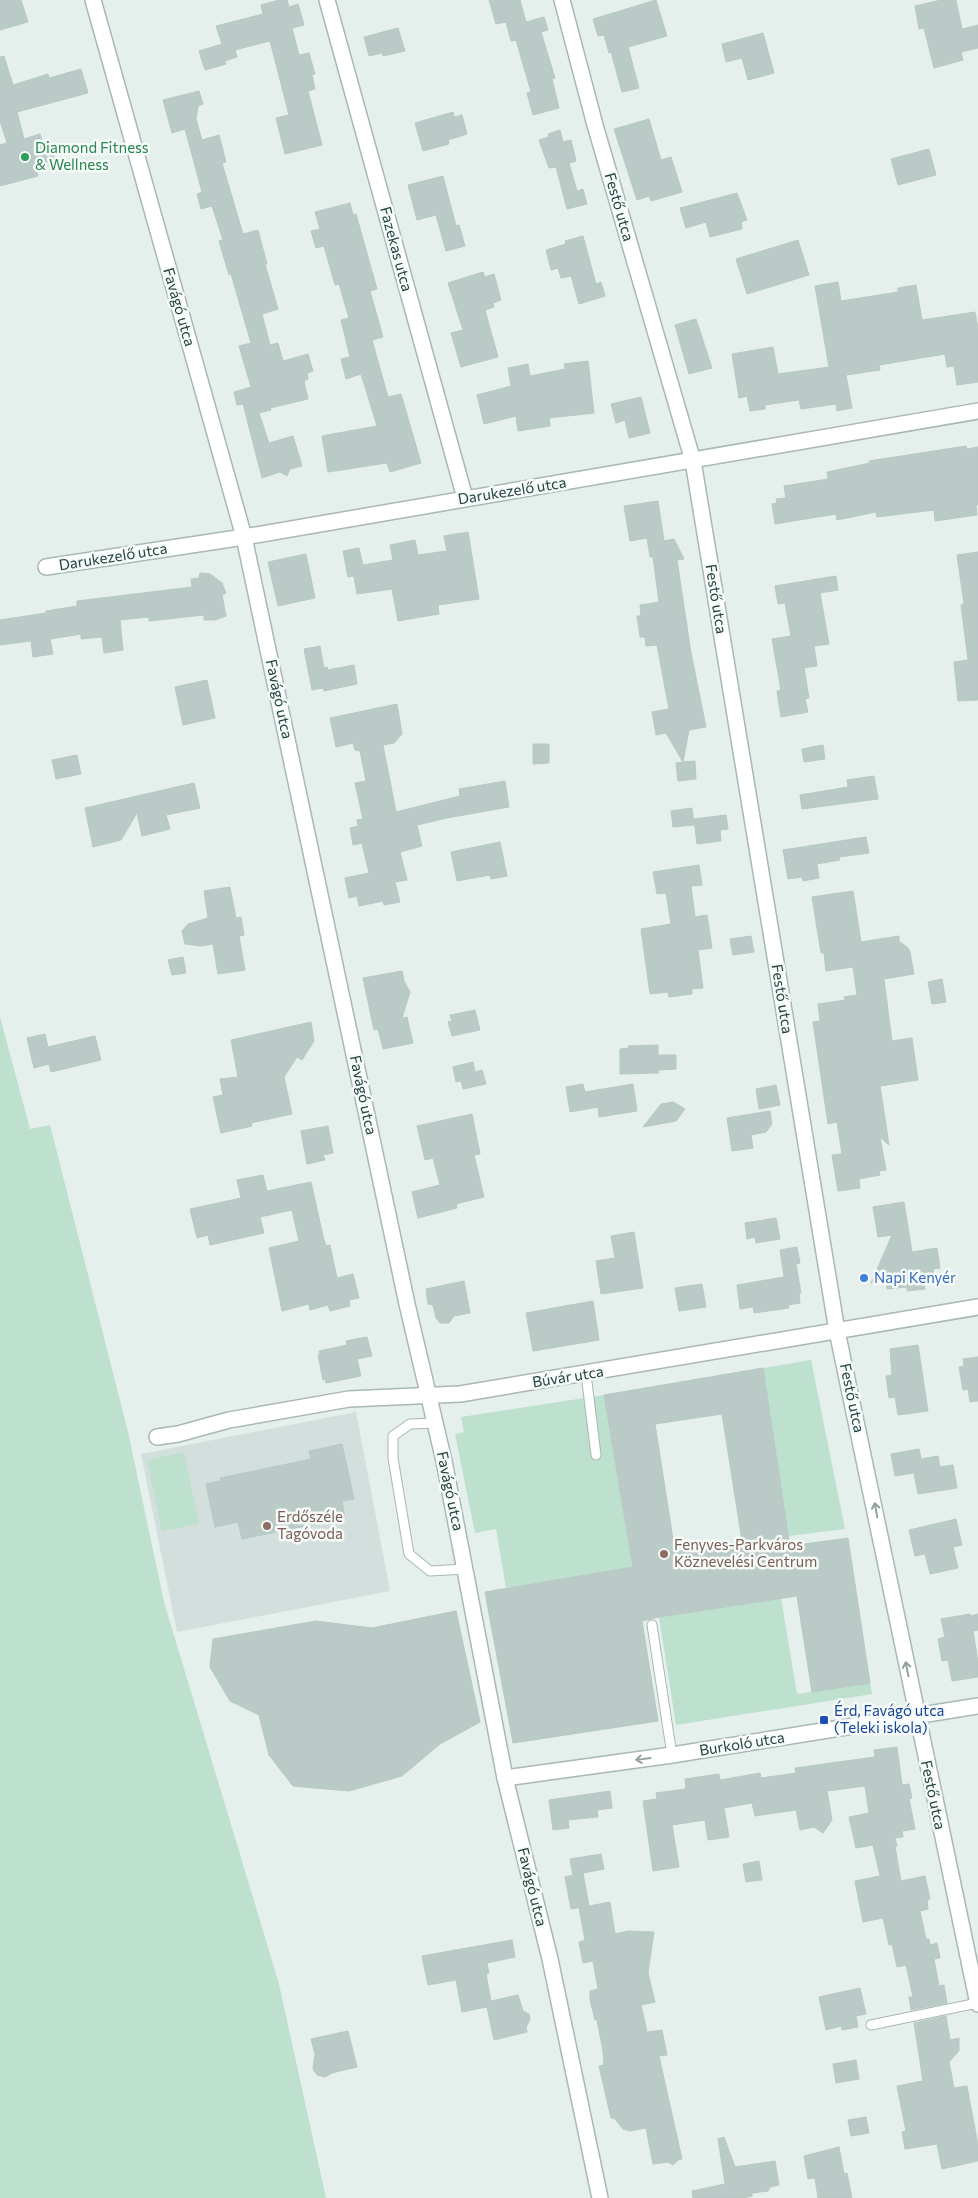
<svg xmlns="http://www.w3.org/2000/svg" width="978" height="2198" font-family="Commissioner,sans-serif">
<rect width="100%" height="100%" fill="#e5efec"/>
<polygon fill="#d3dfdc" points="356,1412 390,1591 177,1632 141,1454"/>
<g fill="#bee0ce">
<polygon points="0,1017 30,1129 50,1125 128,1432 164,1602 279,1984 326,2198 0,2198"/>
<polygon points="811,1360 845,1529 789,1536 763,1368"/>
<polygon points="604,1395 633,1567 506,1588 496,1529 475,1533 455,1434 464,1432 461,1417"/>
<polygon points="184,1452 199,1524 162,1531 147,1460"/>
<polygon points="781,1598 797,1694 870,1683 872,1694 676,1725 659,1617"/>
</g>
<g fill="#bacac6" stroke="#b7c9c5" fill-rule="evenodd">
<polygon points="0,0 21,0 28,22 0,30"/>
<polygon points="279,0 287,0 289,7 298,4 304,25 292,28 299,55 309,53 315,74 312,75 315,89 308,91 322,145 285,154 276,118 289,115 270,41 235,50 237,57 225,61 226,64 205,70 199,51 222,44 216,26 263,14 261,5"/>
<polygon points="489,0 520,0 526,22 544,17 548,30 541,32 555,78 552,79 559,108 533,115 527,93 531,92 516,40 511,41 506,22 496,24"/>
<polygon points="656,0 667,36 628,47 639,88 622,92 611,52 609,53 604,35 598,36 593,19"/>
<polygon points="941,0 956,0 962,29 978,25 978,48 961,52 963,60 934,68 924,28 919,29 915,6"/>
<polygon points="398,28 405,51 383,56 382,53 369,56 364,37"/>
<polygon points="763,33 774,73 748,80 742,58 726,62 722,44"/>
<polygon points="4,56 13,85 48,74 49,78 81,69 88,93 17,112 24,139 40,134 44,146 51,144 56,164 36,169 38,176 0,186 0,145 7,143 0,121 0,57"/>
<polygon points="199,91 203,104 198,106 196,119 202,140 219,135 226,162 222,163 243,234 258,230 267,264 265,264 278,309 262,314 270,345 278,343 283,361 308,354 313,371 307,373 308,379 304,381 308,399 270,408 271,410 259,413 269,443 293,436 302,466 290,469 287,476 280,472 262,478 243,404 237,405 234,392 251,387 239,346 251,343 231,274 229,275 219,241 223,240 212,206 201,209 197,194 202,192 185,129 172,133 163,100"/>
<polygon points="453,112 454,117 462,115 467,134 448,140 449,144 423,151 415,123"/>
<polygon points="649,119 661,160 671,157 682,192 651,201 649,196 637,200 614,129"/>
<polygon points="560,130 563,142 571,140 576,161 569,163 577,191 583,189 587,204 567,209 556,167 549,168 539,140 549,137 548,134"/>
<polygon points="929,149 936,175 898,185 891,159"/>
<polygon points="443,176 456,226 459,225 465,246 446,251 436,215 417,220 408,185"/>
<polygon points="737,193 747,220 741,222 742,229 710,237 706,222 686,228 680,208"/>
<polygon points="350,203 353,215 356,214 377,289 370,291 383,337 372,340 388,397 401,394 421,463 390,472 387,463 328,472 322,436 377,426 361,374 346,379 341,359 350,357 341,320 349,318 339,284 335,285 324,246 316,248 311,231 320,229 315,212"/>
<polygon points="583,236 596,284 601,282 605,296 579,304 571,276 561,278 558,268 551,270 546,250 566,244 565,241"/>
<polygon points="798,240 809,275 747,294 736,259"/>
<polygon points="483,272 485,277 494,274 501,300 493,303 494,307 485,310 498,357 461,367 451,333 463,330 448,283"/>
<polygon points="838,282 841,301 898,292 898,288 916,285 922,320 975,312 978,329 978,382 957,385 954,366 947,367 945,354 879,365 880,370 846,375 852,408 837,411 836,404 801,409 799,400 765,405 765,409 750,411 747,396 739,398 732,354 773,347 778,374 829,367 815,286"/>
<polygon points="696,319 712,368 689,374 675,325"/>
<polygon points="588,361 594,413 549,418 550,426 518,431 516,416 484,424 477,395 511,386 508,368 528,364 530,376 565,369 564,364"/>
<polygon points="641,397 650,433 629,438 625,420 616,423 611,404"/>
<polygon points="966,446 967,449 978,447 978,505 976,505 977,515 935,521 934,510 877,517 876,512 837,520 836,514 775,524 772,504 777,503 776,499 786,498 784,486 828,479 827,472 870,463 869,461"/>
<polygon points="658,501 664,541 674,539 684,559 677,560 691,653 706,727 689,730 683,762 695,761 696,779 678,781 676,763 683,762 666,733 656,735 652,712 669,709 657,645 646,646 645,637 640,637 637,616 641,616 640,605 659,602 653,557 650,557 647,538 630,541 624,506"/>
<polygon points="468,532 479,599 438,605 439,614 398,621 392,589 357,594 354,576 348,577 343,551 359,548 363,565 393,560 390,545 415,540 418,555 447,551 444,536"/>
<polygon points="978,552 978,700 958,701 954,662 968,660 961,605 964,604 957,555"/>
<polygon points="306,554 315,598 278,606 268,562"/>
<polygon points="200,573 210,574 222,583 226,593 222,595 226,616 215,620 204,620 204,615 149,621 149,617 120,620 123,650 104,653 102,637 81,639 81,634 50,639 53,654 33,657 31,641 0,645 0,620 46,613 46,611 77,606 77,601 192,587 191,579 199,578"/>
<polygon points="836,576 838,590 820,593 829,644 814,646 817,666 804,668 809,698 805,699 808,712 781,717 777,691 781,690 772,639 791,636 785,603 778,604 775,586"/>
<polygon points="320,646 324,668 327,667 328,670 354,665 357,684 324,691 323,688 312,690 304,649"/>
<polygon points="207,680 215,718 183,725 175,687"/>
<polygon points="397,704 402,734 394,743 383,745 396,812 460,796 459,789 505,781 509,807 447,818 417,825 422,846 400,852 407,880 395,882 400,902 384,905 383,901 359,906 357,896 349,898 345,878 369,873 362,843 353,845 350,828 358,826 357,820 363,819 355,783 366,781 360,751 355,750 353,743 336,747 330,718"/>
<polygon points="533,744 549,744 549,763 533,764"/>
<polygon points="823,745 825,759 804,762 802,749"/>
<polygon points="77,755 81,774 56,779 52,760"/>
<polygon points="874,776 878,799 802,809 800,795 848,787 847,780"/>
<polygon points="194,783 200,808 166,815 170,829 142,836 137,813 121,840 93,847 85,808"/>
<polygon points="692,808 694,825 673,827 671,811"/>
<polygon points="726,815 728,829 720,830 721,841 697,844 694,819"/>
<polygon points="866,837 869,853 839,857 840,860 817,864 819,878 803,881 802,877 788,879 783,850"/>
<polygon points="500,842 507,876 491,879 490,875 457,881 451,852"/>
<polygon points="699,865 702,885 691,886 695,917 707,915 712,948 698,950 703,988 692,989 692,994 669,997 668,992 650,994 641,929 671,924 666,893 657,894 653,872"/>
<polygon points="230,887 236,918 241,917 244,935 239,936 245,970 218,974 213,944 201,946 185,944 182,931 188,924 208,918 204,891"/>
<polygon points="853,891 861,942 899,936 899,941 908,948 910,952 914,974 884,979 892,1041 912,1038 918,1080 880,1086 889,1145 880,1137 886,1170 879,1171 880,1175 859,1179 860,1188 838,1191 832,1155 842,1154 837,1122 828,1124 813,1022 820,1021 818,1004 845,1000 844,997 857,995 853,967 826,971 824,953 821,953 812,897"/>
<polygon points="751,936 754,952 733,955 730,939"/>
<polygon points="183,957 186,973 172,975 168,960"/>
<polygon points="402,971 404,981 410,992 402,1018 407,1017 413,1043 383,1049 378,1029 374,1030 363,978"/>
<polygon points="942,979 946,1002 932,1004 928,982"/>
<polygon points="475,1010 480,1030 452,1036 448,1022 452,1021 450,1015"/>
<polygon points="311,1022 314,1041 302,1060 297,1057 284,1077 292,1114 251,1123 252,1126 221,1133 213,1097 223,1095 220,1079 238,1077 231,1040"/>
<polygon points="45,1034 48,1047 95,1036 101,1060 51,1072 49,1064 34,1068 27,1038"/>
<polygon points="658,1045 658,1055 676,1055 676,1069 658,1070 659,1073 620,1074 620,1049 629,1048 628,1046"/>
<polygon points="473,1062 475,1072 482,1070 486,1084 463,1089 461,1081 456,1082 453,1067"/>
<polygon points="583,1084 585,1092 633,1084 637,1111 599,1117 598,1107 570,1112 566,1087"/>
<polygon points="776,1085 780,1105 759,1109 756,1089"/>
<polygon points="673,1102 685,1109 676,1121 643,1127 661,1104"/>
<polygon points="770,1111 772,1124 766,1132 751,1135 753,1148 732,1151 727,1118"/>
<polygon points="472,1114 480,1154 474,1155 484,1197 456,1204 457,1208 418,1218 412,1192 440,1185 433,1158 425,1160 417,1126"/>
<polygon points="328,1126 333,1153 323,1155 325,1160 307,1164 301,1131"/>
<polygon points="263,1175 267,1191 311,1182 323,1236 326,1246 330,1245 337,1278 353,1274 359,1298 349,1300 350,1306 330,1311 328,1305 310,1310 309,1304 282,1311 269,1248 299,1241 292,1210 260,1217 264,1233 210,1245 208,1235 197,1238 190,1209 241,1198 237,1180"/>
<polygon points="904,1202 912,1252 937,1248 940,1268 933,1269 935,1283 924,1284 925,1289 907,1291 907,1287 887,1289 886,1281 871,1283 892,1235 878,1237 873,1207"/>
<polygon points="776,1218 780,1239 756,1243 755,1237 747,1239 745,1223"/>
<polygon points="634,1232 643,1288 601,1294 596,1261 615,1258 611,1236"/>
<polygon points="797,1247 800,1263 796,1264 801,1293 799,1294 800,1303 788,1305 789,1308 754,1313 753,1307 740,1309 737,1285 784,1277 780,1250"/>
<polygon points="464,1281 470,1313 454,1316 449,1323 440,1323 436,1318 433,1305 428,1304 426,1289"/>
<polygon points="702,1284 706,1307 679,1311 675,1288"/>
<polygon points="593,1301 599,1340 533,1351 526,1313"/>
<polygon points="367,1337 372,1356 357,1359 361,1376 326,1383 325,1379 323,1380 318,1355 320,1354 319,1351 347,1345 346,1341"/>
<polygon points="918,1345 928,1411 898,1415 895,1397 889,1398 886,1376 892,1375 890,1349"/>
<polygon points="978,1357 978,1401 970,1402 968,1389 963,1390 959,1367 964,1366 963,1359"/>
<path d="M 763,1368 L 790,1546 L 848,1538 L 870,1683 L 812,1692 L 797,1596 L 659,1617 L 642,1621 L 658,1721 L 513,1743 L 485,1592 L 633,1567 L 604,1395 ZM 722,1414 L 742,1541 L 675,1552 L 655,1424 Z"/>
<polygon points="342,1444 354,1499 342,1501 345,1518 242,1539 238,1522 215,1527 206,1484 221,1481 220,1478 311,1459 309,1451"/>
<polygon points="919,1449 921,1459 938,1456 940,1467 953,1465 957,1488 918,1494 914,1473 895,1476 891,1454"/>
<polygon points="956,1519 962,1545 953,1547 958,1568 930,1574 925,1554 915,1556 909,1530"/>
<polygon points="456,1611 480,1722 440,1744 402,1776 349,1791 293,1786 269,1755 259,1715 230,1701 210,1667 213,1639 316,1621 372,1628"/>
<polygon points="970,1614 970,1616 978,1614 978,1630 973,1631 978,1662 978,1677 952,1681 948,1660 942,1661 938,1639 945,1637 941,1619"/>
<polygon points="897,1747 902,1785 909,1784 912,1798 909,1799 915,1829 902,1831 903,1837 895,1838 897,1846 895,1847 901,1881 925,1876 930,1899 927,1900 928,1909 920,1911 926,1939 929,1939 930,1945 937,1943 940,1958 934,1959 939,1986 944,1985 947,2003 911,2010 909,1997 913,1997 906,1965 897,1967 892,1944 889,1945 883,1918 863,1922 855,1881 880,1876 873,1845 856,1848 849,1817 869,1813 865,1786 827,1791 832,1820 823,1833 814,1827 800,1830 796,1810 755,1816 752,1803 724,1808 729,1837 708,1840 705,1820 672,1825 679,1867 653,1871 643,1801 657,1799 656,1793 686,1789 685,1779 719,1774 720,1780 760,1773 761,1778 796,1773 795,1768 875,1757 874,1750"/>
<polygon points="610,1791 612,1808 597,1810 598,1817 568,1820 569,1828 553,1830 549,1800"/>
<polygon points="601,1854 604,1869 573,1875 570,1859"/>
<polygon points="759,1861 762,1880 746,1882 743,1864"/>
<polygon points="583,1873 589,1906 571,1909 565,1877"/>
<polygon points="610,1902 615,1934 628,1931 654,1932 648,1973 655,2002 641,2005 647,2032 662,2030 667,2055 659,2056 682,2159 678,2160 673,2165 668,2162 653,2164 646,2128 630,2131 623,2129 614,2118 611,2118 599,2066 604,2065 603,2051 597,2020 595,2020 590,2000 590,1991 598,1989 593,1961 583,1963 579,1942 585,1940 579,1908"/>
<polygon points="512,1940 515,1957 487,1963 489,1973 486,1974 491,2001 518,1995 523,2011 529,2014 530,2020 526,2027 527,2032 494,2040 487,2007 462,2012 456,1980 428,1985 422,1956"/>
<polygon points="860,1988 866,2014 856,2016 858,2027 842,2030 841,2026 826,2030 819,1997"/>
<polygon points="946,2016 950,2040 959,2038 959,2051 949,2062 954,2088 967,2086 978,2145 978,2161 942,2169 937,2144 905,2149 902,2132 906,2131 897,2086 923,2081 914,2023"/>
<polygon points="348,2031 357,2067 332,2073 325,2077 317,2075 313,2069 315,2054 311,2039"/>
<polygon points="856,2060 859,2079 836,2083 833,2064"/>
<polygon points="866,2117 869,2133 851,2136 848,2120"/>
<polygon points="724,2137 735,2167 775,2161 779,2185 770,2187 768,2191 752,2193 752,2196 744,2198 693,2198 692,2191 725,2184 718,2139"/>
<polygon points="839,2147 844,2174 847,2173 852,2198 818,2198 815,2178 808,2179 804,2156"/>
</g>
<g fill="none" stroke-linecap="round" stroke-linejoin="round">
<g stroke="#a7b8b5" stroke-width="11">
<g id="lane">
<polyline points="586,1374 596,1455"/>
<polyline points="435,1423 410,1424 393,1436 393,1458 409,1554 430,1571 466,1569"/>
<polyline points="652,1625 672,1755"/>
<polyline points="871,2025 978,2003"/>
</g>
</g>
<g stroke="#a7b8b5" stroke-width="18">
<g id="street">
<polyline points="93,0 244,537 407,1304 444,1461 505,1778 550,1959 600,2198"/>
<polyline points="327,0 465,498"/>
<polyline points="562,0 595,125 693,461 837,1331 978,2004"/>
<polyline points="46,567 244,537 978,411"/>
<polyline points="157,1437 178,1434 229,1420 349,1399 460,1394 978,1307"/>
<polyline points="505,1778 672,1755 978,1706"/>
</g>
</g>
<use href="#lane" stroke="#fff" stroke-width="9"/>
<use href="#street" stroke="#fff" stroke-width="15"/>
</g>
<defs><path id="oneway-shaft" d="M-6 0H5M1.5-3L5.5 0L1.5 3" fill="none" stroke-width="1.6" stroke-linecap="round" stroke-linejoin="round" transform="scale(1.25)"/></defs>
<g stroke="#91a0a0">
<use href="#oneway-shaft" transform="translate(876 1510) rotate(-100)"/>
<use href="#oneway-shaft" transform="translate(907 1669) rotate(-101)"/>
<use href="#oneway-shaft" transform="translate(643 1759) rotate(172)"/>
</g>
<circle fill="#2e9e5b" stroke="#f6fbf9" stroke-width="2" cx="25" cy="157" r="5"/>
<circle fill="#3f7fe0" stroke="#f6fbf9" stroke-width="2" cx="864" cy="1278" r="5"/>
<g fill="#8d6e63" stroke="#f6fbf9" stroke-width="2">
<circle cx="267" cy="1526" r="5"/>
<circle cx="664" cy="1554" r="5"/>
</g>
<rect fill="#1a4fb4" stroke="#f6fbf9" stroke-width="2" x="819" y="1715" width="10" height="10" rx="2.5"/>
<g text-anchor="middle" stroke-width="5" stroke-linejoin="round" paint-order="stroke">
<g font-size="15" fill="#27864d" stroke="#f6fbf9" text-anchor="start">
<text x="35" y="153">Diamond Fitness<tspan x="35" dy="17">&amp; Wellness</tspan></text>
</g>
<g font-size="15" fill="#234240" stroke="#f6fbf9">
<text transform="translate(619 207) rotate(74)" y="5">Festő utca</text>
<text transform="translate(396 249) rotate(75)" y="5">Fazekas utca</text>
<text transform="translate(179 307) rotate(74)" y="5">Favágó utca</text>
<text transform="translate(512 491) rotate(-9)" y="5">Darukezelő utca</text>
<text transform="translate(113 557) rotate(-9)" y="5">Darukezelő utca</text>
<text transform="translate(716 599) rotate(81)" y="5">Festő utca</text>
<text transform="translate(279 699) rotate(78)" y="5">Favágó utca</text>
<text transform="translate(782 999) rotate(81)" y="5">Festő utca</text>
<text transform="translate(363 1095) rotate(78)" y="5">Favágó utca</text>
<text transform="translate(568 1377) rotate(-9)" y="5">Búvár utca</text>
<text transform="translate(852 1398) rotate(78)" y="5">Festő utca</text>
<text transform="translate(450 1491) rotate(78)" y="5">Favágó utca</text>
<text transform="translate(742 1744) rotate(-9)" y="5">Burkoló utca</text>
<text transform="translate(933 1795) rotate(78)" y="5">Festő utca</text>
<text transform="translate(532 1887) rotate(76)" y="5">Favágó utca</text>
</g>
<g font-size="15" fill="#366cbe" stroke="#f6fbf9" text-anchor="start">
<text x="874" y="1283">Napi Kenyér</text>
</g>
<g font-size="15" fill="#785e54" stroke="#f6fbf9" text-anchor="start">
<text x="277" y="1522">Erdőszéle<tspan x="277" dy="17">Tagóvoda</tspan></text>
<text x="674" y="1550">Fenyves-Parkváros<tspan x="674" dy="17">Köznevelési Centrum</tspan></text>
</g>
<g font-size="15" fill="#164399" stroke="#f6fbf9" text-anchor="start">
<text x="834" y="1716">Érd, Favágó utca<tspan x="834" dy="17">(Teleki iskola)</tspan></text>
</g>
</g>
</svg>
